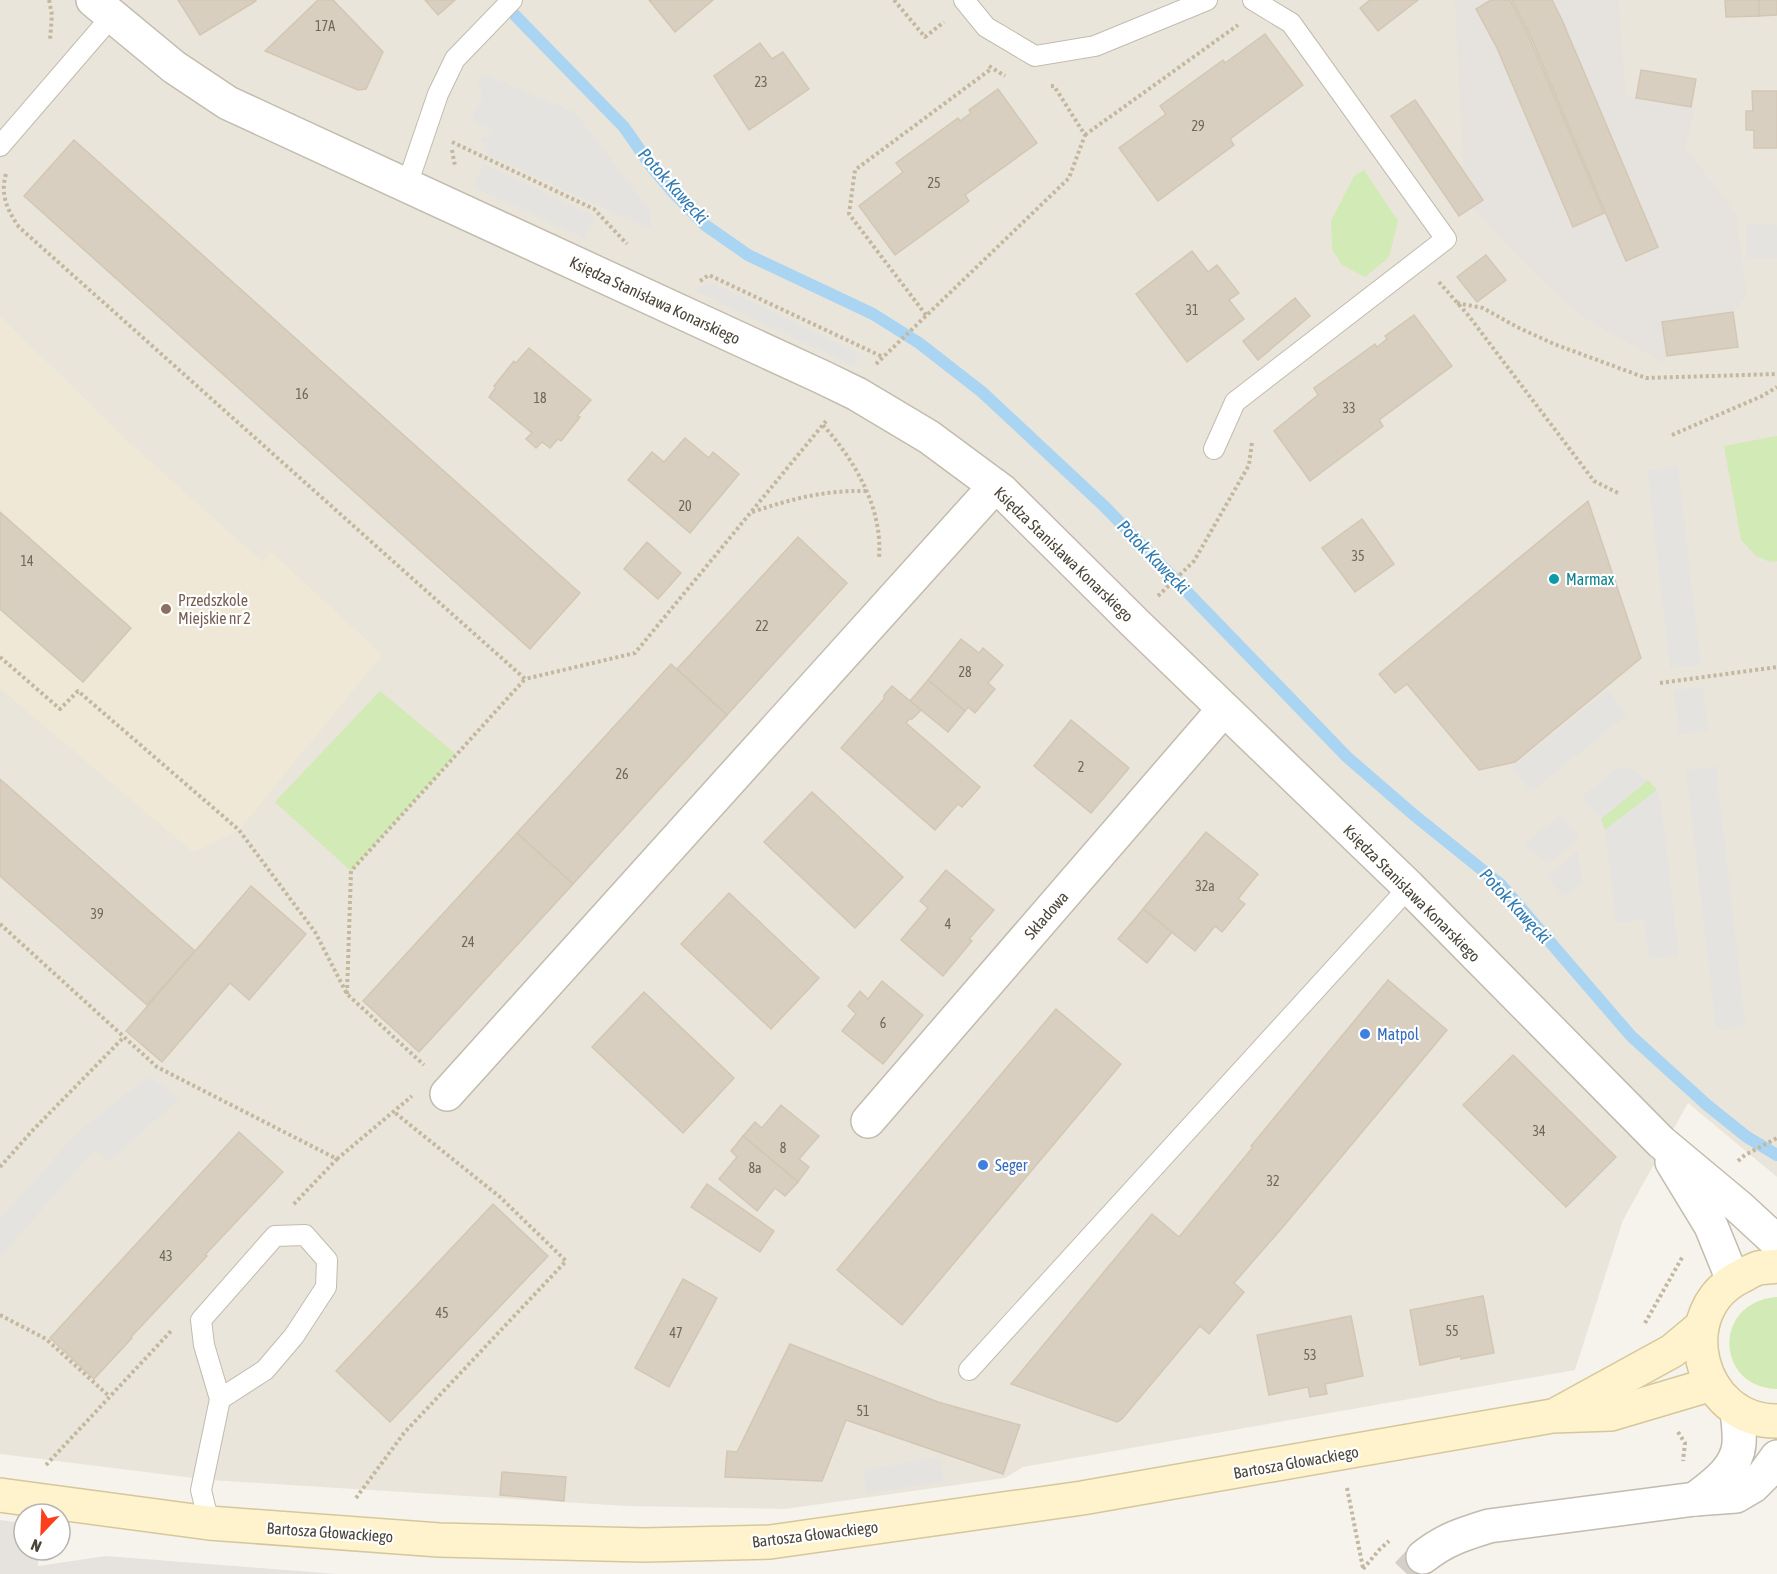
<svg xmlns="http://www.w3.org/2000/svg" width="1777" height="1574" font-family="'Asap Condensed',sans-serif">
<rect width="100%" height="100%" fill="#f6f3ec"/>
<polygon fill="#eae5da" points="0,0 1777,0 1777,1177 1688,1103 1623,1220 1575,1370 1023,1467 1005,1478 785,1509 626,1506 210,1480 0,1454"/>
<g fill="#e6e2dd">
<polygon points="1455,0 1618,0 1626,96 1695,108 1685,147 1736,214 1747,296 1733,312 1738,347 1668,356 1664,363 1584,318 1535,274 1473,208 1459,216 1391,116 1415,100 1463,170"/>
<polygon points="0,1520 24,1523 24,1550 39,1550 38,1566 106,1556 336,1574 0,1574"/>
</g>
<polygon fill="#efe8d6" points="0,316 134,447 262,562 271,552 382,655 239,830 193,852 0,688"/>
<g fill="#d2eab5">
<polygon points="1364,170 1398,221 1389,257 1365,277 1342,265 1332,249 1331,221 1354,176"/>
<polygon points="1777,436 1777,561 1770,562 1756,556 1741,540 1724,446"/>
<polygon points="380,691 456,754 351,871 275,802"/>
<polygon points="1648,780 1657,790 1605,830 1601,819"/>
<path d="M 1777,1297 L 1777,1389 C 1716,1388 1711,1302 1777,1297 Z"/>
</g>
<g fill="#e5e3e0">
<polygon points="486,75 575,112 647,206 651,216 651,230 488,155 481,139 490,136 492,131 471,120 482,97 478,78"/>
<polygon points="483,164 595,216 584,238 473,187"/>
<polygon points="1747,224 1777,225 1777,258 1747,258"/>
<polygon points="708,281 861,354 854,367 695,291"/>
<polygon points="1678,466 1701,665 1670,668 1647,470"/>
<polygon points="1703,687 1708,731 1679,734 1674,690"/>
<polygon points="1608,690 1627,715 1531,792 1511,767"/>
<polygon points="1716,766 1746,1027 1716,1030 1686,770"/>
<polygon points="1624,767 1634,771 1648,780 1601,819 1582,797 1616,769"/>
<polygon points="1657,790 1662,809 1679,956 1649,959 1644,920 1616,923 1605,830"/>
<polygon points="1560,815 1579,838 1549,863 1524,845"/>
<polygon points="1578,851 1582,883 1564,897 1547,877"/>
<polygon points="149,1076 179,1099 109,1161 94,1150 0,1257 0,1219 78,1132"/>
<polygon points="940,1457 944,1481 866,1494 863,1470"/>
</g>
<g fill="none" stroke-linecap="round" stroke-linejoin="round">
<polyline stroke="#a9d4f2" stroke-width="12" points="503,3 624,127 651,166 673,192 705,225 748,255 873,314 919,343 982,392 1105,507 1347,757 1414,815 1501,885 1631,1036 1707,1105 1747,1137 1777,1155"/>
</g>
<g fill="#d8cfc1" stroke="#d3c7b4" stroke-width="1.5">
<polygon points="178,0 255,0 256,1 200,35"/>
<polygon points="318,0 333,0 383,52 366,89 358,90 265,51"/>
<polygon points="425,0 455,0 438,15"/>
<polygon points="649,0 713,0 675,32"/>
<polygon points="1370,0 1418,0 1378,31 1360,8"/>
<polygon points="1491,0 1510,0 1528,35 1604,213 1573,227 1497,48 1476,9"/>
<polygon points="1512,0 1552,0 1562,20 1658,247 1626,261 1530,35"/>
<polygon points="1725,0 1759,0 1759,16 1726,17"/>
<polygon points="1759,0 1777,0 1777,15 1759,16"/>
<polygon points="1265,34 1303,85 1230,139 1234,145 1158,201 1119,148 1166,114 1160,106 1223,60 1225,63"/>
<polygon points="760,43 772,59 783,52 809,89 749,130 714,76"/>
<polygon points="1641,70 1696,79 1691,107 1636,98"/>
<polygon points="998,89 1037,143 965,195 969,201 895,255 859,206 903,172 896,163 958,118 960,121 971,113 969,110"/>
<polygon points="1752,91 1777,91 1777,148 1754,148 1754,130 1746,130 1746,111 1753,111"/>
<polygon points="1415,100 1483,200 1459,216 1391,116"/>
<polygon points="74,140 580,593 530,649 24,196"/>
<polygon points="1192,251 1208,272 1217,265 1239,293 1229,300 1244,319 1187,362 1136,294"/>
<polygon points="1486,255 1506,280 1477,302 1457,277"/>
<polygon points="1295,298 1310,316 1258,360 1243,341"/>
<polygon points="1733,312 1738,347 1667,356 1662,322"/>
<polygon points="1414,315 1452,366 1379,420 1383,426 1310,481 1274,431 1318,395 1314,388 1375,344 1377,347 1387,339 1385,336"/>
<polygon points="529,348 591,400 577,416 580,417 561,441 558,439 550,448 542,442 536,448 526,439 532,433 489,397 496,387 494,386 514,361 516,363"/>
<polygon points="685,438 709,458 713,452 739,474 690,533 628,480 652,452 664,462"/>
<polygon points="1588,501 1641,658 1515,762 1479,770 1407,684 1395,693 1379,674"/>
<polygon points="0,512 131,628 83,682 0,609"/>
<polygon points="1362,519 1394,564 1355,592 1322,548"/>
<polygon points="798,537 847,583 727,715 677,669"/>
<polygon points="647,542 681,573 658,599 624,569"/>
<polygon points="961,639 979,653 983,648 1003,665 988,683 995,689 975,713 968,707 965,711 928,680"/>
<polygon points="671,664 727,715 573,884 517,833"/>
<polygon points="928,680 965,711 948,732 910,701"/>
<polygon points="892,686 921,710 912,719 909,719 906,723 980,787 962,807 958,804 935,830 841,748 884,699 884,695"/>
<polygon points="1071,720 1129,768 1091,813 1034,766"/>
<polygon points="0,779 195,951 147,1005 0,876"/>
<polygon points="812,792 903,877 855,928 764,842"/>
<polygon points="1206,832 1258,874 1238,899 1245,904 1222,932 1215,926 1195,951 1143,909"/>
<polygon points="517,833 573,884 419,1052 363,1001"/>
<polygon points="946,870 994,910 969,939 972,941 943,976 901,940 928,908 920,901"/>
<polygon points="251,886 306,934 249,1000 230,983 162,1062 126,1031"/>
<polygon points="729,893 819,978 771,1029 681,944"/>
<polygon points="1143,909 1172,932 1147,963 1118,939"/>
<polygon points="1388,980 1447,1030 1282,1228 1234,1283 1244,1292 1209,1334 1200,1326 1122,1419 1117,1422 1011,1384 1152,1214 1179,1237 1253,1147 1251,1146"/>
<polygon points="882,981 923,1015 883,1064 842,1031 856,1014 848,1006 860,991 868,999"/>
<polygon points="644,992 734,1078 683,1133 592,1047"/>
<polygon points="1056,1009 1121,1064 902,1325 837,1270"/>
<polygon points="1513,1055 1616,1157 1566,1207 1463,1105"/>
<polygon points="781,1105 819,1136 799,1159 809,1167 798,1182 743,1136 755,1122 762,1128"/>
<polygon points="239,1132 283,1172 205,1255 207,1256 131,1337 132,1338 94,1379 50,1338"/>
<polygon points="743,1136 798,1182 785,1196 775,1188 757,1211 719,1179 737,1157 731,1151"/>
<polygon points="707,1184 774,1231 760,1252 691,1207"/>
<polygon points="493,1204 548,1256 390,1422 336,1371"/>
<polygon points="683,1279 717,1298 669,1387 635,1368"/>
<polygon points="1483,1296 1494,1353 1461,1359 1461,1356 1420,1365 1410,1310"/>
<polygon points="1351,1316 1363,1376 1325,1384 1327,1394 1310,1397 1308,1387 1269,1395 1257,1335"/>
<polygon points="790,1344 938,1402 1020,1425 1003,1474 846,1420 822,1481 725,1477 727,1451 737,1452"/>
<polygon points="502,1472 566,1477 564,1501 500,1495"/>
</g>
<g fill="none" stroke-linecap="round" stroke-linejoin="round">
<polyline stroke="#d4d0c8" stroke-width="33" stroke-dasharray="33 16" stroke-linecap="butt" points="1407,1574 1423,1557"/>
<g stroke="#c2bbae" stroke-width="22">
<g id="lane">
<polyline points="964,0 986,27 1035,56 1095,46 1207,0"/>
<polyline points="0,146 112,16"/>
<polyline points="407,185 438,94 455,59 512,0"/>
<polyline points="1214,449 1235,402 1446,239 1291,23 1253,0"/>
<polyline points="969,1370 1409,887"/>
<polyline points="209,1523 201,1490 220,1399 204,1345 201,1320 275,1236 305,1235 327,1260 326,1287 294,1336 265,1370 220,1399"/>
</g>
</g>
<g stroke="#c2bbae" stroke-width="36">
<g id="street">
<polyline points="93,0 174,67 228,103 822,377 857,394 929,437 1002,491 1136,624 1409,887 1661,1142 1739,1207 1777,1242"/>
<polyline points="447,1094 995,486"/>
<polyline points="868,1121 1224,709"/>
<polyline points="1672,1162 1711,1226 1733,1280"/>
<path d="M 1695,1499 C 1713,1485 1737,1469 1739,1444 C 1740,1433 1738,1421 1737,1410"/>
<path d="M 1423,1557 C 1444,1540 1463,1534 1489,1526 L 1695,1499 L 1736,1496 L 1753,1486 L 1764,1475 L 1777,1457"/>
</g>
</g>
<g stroke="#d6c79b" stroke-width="36">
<g id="secondary">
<path d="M 1777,1266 C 1771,1267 1764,1267 1758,1268 C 1753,1270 1747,1273 1742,1276 C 1670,1310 1699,1422 1777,1421"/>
<polyline points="1559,1413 1672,1351 1702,1326"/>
<polyline points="0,1495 209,1523 439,1540 644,1545 770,1542 1082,1498 1552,1416 1611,1414 1712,1384"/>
</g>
</g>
<g stroke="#c4b79f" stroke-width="4" stroke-dasharray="3 3" stroke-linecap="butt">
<polyline points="49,0 52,15 50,40"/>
<polyline points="894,0 925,37 944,22"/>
<polyline points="989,66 1005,76"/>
<polyline points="1085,135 1238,25"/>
<polyline points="452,142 594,209 627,244"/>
<polyline points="452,150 455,166"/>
<path d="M 6,174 C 0,194 7,210 19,227 L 525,679 L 635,653 L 826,421"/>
<polyline points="700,281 709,275 883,357"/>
<polyline points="1439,282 1468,315 1594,481 1618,493"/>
<polyline points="1457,303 1483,308 1517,327 1554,344 1646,378 1777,374"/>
<polyline points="926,315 849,214 855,170 991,69"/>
<polyline points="876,364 1069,178 1085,135 1054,86 1049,86"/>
<path d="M 823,425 C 855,461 883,508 879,558"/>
<polyline points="1672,435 1762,396 1777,387"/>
<path d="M 752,512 C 792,499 824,490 866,491"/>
<polyline points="1158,596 1194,561 1249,465 1252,442"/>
<polyline points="0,657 60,709 78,691 239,830 315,932 347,994 424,1065"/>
<polyline points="1660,683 1777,667"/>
<polyline points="0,924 157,1067 337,1159 292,1206"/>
<polyline points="347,994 351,871 525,679"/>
<polyline points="337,1159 412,1096"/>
<polyline points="1738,1161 1745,1155 1777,1138"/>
<polyline points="0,1167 32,1131 124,1037"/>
<polyline points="0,1315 46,1339 109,1396"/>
<polyline points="1645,1323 1683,1256"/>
<polyline points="1678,1432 1685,1443 1683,1461"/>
<polyline points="46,1465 172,1330"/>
<polyline points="1347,1488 1363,1568"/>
<polyline points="356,1498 404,1433 566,1261 500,1197 394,1112"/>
<polyline points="1363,1569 1379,1550 1389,1541"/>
</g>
<use href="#lane" stroke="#fff" stroke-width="20"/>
<use href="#street" stroke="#fff" stroke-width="33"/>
<use href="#secondary" stroke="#fff3cd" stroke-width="33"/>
</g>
<circle fill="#0f9aa8" stroke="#fff" stroke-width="2" cx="1554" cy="579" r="6"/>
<circle fill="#8d6e63" stroke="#fff" stroke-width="2" cx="166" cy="609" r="6"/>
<g fill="#3f7fe0" stroke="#fff" stroke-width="2">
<circle cx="1365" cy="1034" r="6"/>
<circle cx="983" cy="1165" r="6"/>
</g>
<g text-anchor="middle" stroke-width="4.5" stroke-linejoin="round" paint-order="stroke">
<g font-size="14" fill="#6e675b">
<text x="325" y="31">17A</text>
<text x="761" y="87">23</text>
<text x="1198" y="131">29</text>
<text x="934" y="188">25</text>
<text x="1192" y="315">31</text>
<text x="302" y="399">16</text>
<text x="540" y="403">18</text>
<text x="1349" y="413">33</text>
<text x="685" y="511">20</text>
<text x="1358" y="561">35</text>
<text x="27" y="566">14</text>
<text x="762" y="631">22</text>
<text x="965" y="677">28</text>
<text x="1081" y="772">2</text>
<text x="622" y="779">26</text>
<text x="1205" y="891">32a</text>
<text x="97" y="919">39</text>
<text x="948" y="929">4</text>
<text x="468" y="947">24</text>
<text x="883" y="1028">6</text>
<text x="1539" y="1136">34</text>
<text x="783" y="1153">8</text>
<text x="755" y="1173">8a</text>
<text x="1273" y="1186">32</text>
<text x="166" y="1261">43</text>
<text x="442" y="1318">45</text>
<text x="1452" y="1336">55</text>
<text x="676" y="1338">47</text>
<text x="1310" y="1360">53</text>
<text x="863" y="1416">51</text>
</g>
<g font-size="16" fill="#4b4439" stroke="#fff">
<text transform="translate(655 300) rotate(25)" y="6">Księdza Stanisława Konarskiego</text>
<text transform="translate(1064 554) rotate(44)" y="6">Księdza Stanisława Konarskiego</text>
<text transform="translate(1412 893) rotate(45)" y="6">Księdza Stanisława Konarskiego</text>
<text transform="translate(1046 915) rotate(-49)" y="6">Składowa</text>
<text transform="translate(1296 1462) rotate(-10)" y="6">Bartosza Głowackiego</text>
<text transform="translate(330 1532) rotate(4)" y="6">Bartosza Głowackiego</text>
<text transform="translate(815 1534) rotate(-7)" y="6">Bartosza Głowackiego</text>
</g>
<g font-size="16" fill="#0d838f" stroke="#fff" text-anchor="start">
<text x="1566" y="585">Marmax</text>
</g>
<g font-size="16" fill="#785e54" stroke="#fff" text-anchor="start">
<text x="178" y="606">Przedszkole<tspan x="178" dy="18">Miejskie nr 2</tspan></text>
</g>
<g font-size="16" fill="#366cbe" stroke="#fff" text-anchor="start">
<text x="1377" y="1040">Matpol</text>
<text x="995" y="1171">Seger</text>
</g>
<g font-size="18" font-style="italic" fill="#2e7ab2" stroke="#fff">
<text transform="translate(673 186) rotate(48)" y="6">Potok Kawęcki</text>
<text transform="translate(1153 557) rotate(46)" y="6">Potok Kawęcki</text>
<text transform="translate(1515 906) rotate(47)" y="6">Potok Kawęcki</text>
</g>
</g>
<g transform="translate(42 1532) rotate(203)"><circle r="28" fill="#ffffff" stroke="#b7b4b0" stroke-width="1.5"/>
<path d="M0-4.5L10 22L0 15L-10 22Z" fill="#fc3f1d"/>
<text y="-9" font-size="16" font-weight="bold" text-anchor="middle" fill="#4b4439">N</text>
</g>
</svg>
